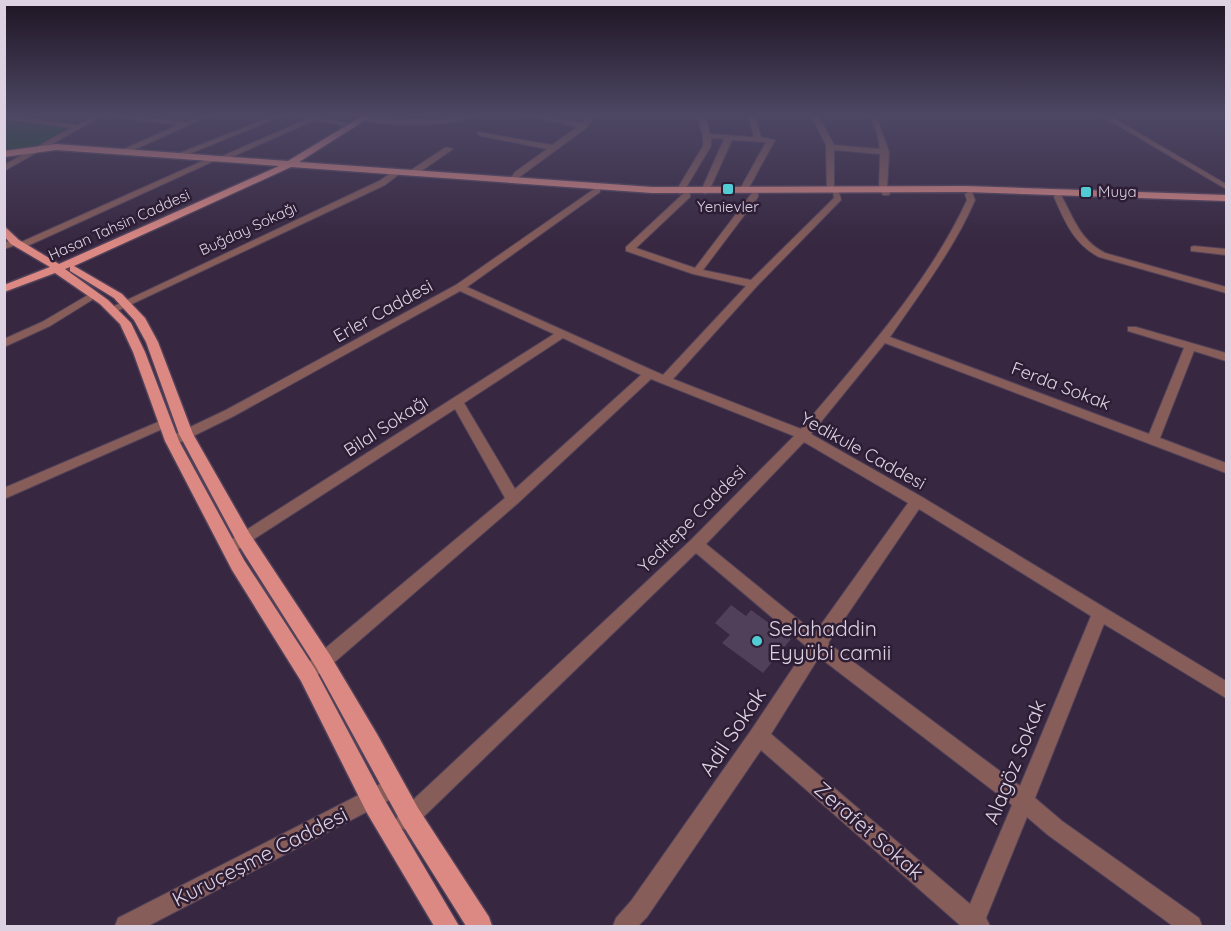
<svg xmlns="http://www.w3.org/2000/svg" width="1231" height="931" font-family="Quicksand,sans-serif">
<rect width="100%" height="100%" fill="#372740"/>
<polygon fill="#0f4c2a" points="4,120 70,127 37,146 5,152"/>
<polygon fill="#51405a" points="731,605 746,616 751,610 791,639 763,673 722,643 730,635 715,623"/>
<g fill="none" stroke-linecap="round" stroke-linejoin="round">
<g stroke="#51425a" stroke-width="2">
<g id="minor">
<polygon points="4,115 77,125 96,115 104,115 4,171 4,165 71,128 4,119"/>
<polygon points="123,115 186,122 202,115 211,115 127,153 123,151 124,149 178,125 121,118 119,117"/>
<polygon points="276,115 285,115 179,158 172,156"/>
<polygon points="294,115 315,116 349,124 345,126 315,120 225,160 218,158 307,119"/>
<path d="M 466,115 L 475,115 C 458,127 378,128 360,118 L 364,116 L 435,120 Z"/>
<polygon points="524,115 536,115 581,123 589,115 596,115 586,128 514,181 510,179 515,172 547,149 481,136 477,134 478,132 552,145 577,127"/>
<polygon points="697,115 705,115 710,134 754,137 748,115 755,115 761,137 775,140 746,193 739,191 766,142 732,140 709,191 705,194 701,191 724,139 711,138 711,146 684,191 680,194 676,191 703,146 703,136"/>
<polygon points="811,115 818,115 834,145 880,149 877,133 869,115 876,115 889,152 887,189 890,193 889,195 883,195 879,189 880,154 834,150 834,190 827,192 826,145"/>
<polygon points="1100,115 1108,115 1226,184 1226,189"/>
<polygon points="446,147 453,149 417,174 411,174 411,170"/>
<polygon points="207,159 214,161 23,248 17,248 16,245 4,249 4,243 15,239 19,243"/>
<polygon points="391,173 398,175 385,185 117,311 113,312 108,309 379,181"/>
<path d="M 597,187 L 600,188 L 600,192 L 467,287 L 663,375 L 746,286 L 693,274 L 626,251 L 626,247 L 684,193 L 690,193 L 690,197 L 636,248 L 695,268 L 752,193 L 758,193 L 758,197 L 703,270 L 751,280 L 834,198 L 833,192 L 839,192 L 841,200 L 757,286 L 673,379 L 801,429 C 859,360 929,283 967,200 L 965,194 L 969,191 L 972,192 L 975,200 C 954,249 920,293 890,337 L 1149,434 L 1184,348 L 1128,331 L 1128,327 L 1136,327 L 1226,353 L 1226,361 L 1194,351 L 1160,438 L 1226,463 L 1226,473 L 885,343 L 811,434 L 922,497 L 1226,681 L 1226,698 L 1104,624 L 1035,798 L 1062,821 L 1199,918 L 1202,926 L 1173,926 L 1048,835 L 1027,817 L 986,918 L 990,926 L 961,926 L 761,750 L 647,917 L 638,926 L 613,926 L 616,918 L 631,901 L 752,729 L 807,647 L 696,553 L 413,827 L 406,830 L 399,827 L 396,820 L 399,813 L 691,540 L 794,436 L 651,379 L 518,503 L 322,673 L 316,675 L 310,673 L 307,667 L 310,661 L 505,498 L 455,409 L 234,552 L 229,554 L 224,552 L 221,548 L 224,544 L 554,334 L 460,291 L 234,416 L 177,444 L 167,444 L 165,441 L 167,438 L 226,410 L 456,285 ZM 563,338 L 641,375 L 515,489 L 464,403 ZM 804,442 L 908,503 L 815,633 L 706,544 ZM 919,509 L 1091,616 L 1020,786 L 828,643 ZM 819,657 L 1012,805 L 970,904 L 771,734 Z"/>
<path d="M 1055,195 L 1061,195 C 1074,219 1080,240 1105,253 L 1226,287 L 1226,293 L 1099,257 C 1074,244 1065,222 1054,197 Z"/>
<polygon points="1194,246 1226,249 1226,255 1191,251 1191,247"/>
<polygon points="88,295 93,298 92,300 50,326 4,347 4,339 42,322"/>
<polygon points="165,419 171,423 169,426 4,499 4,488"/>
<polygon points="394,777 401,780 404,787 401,794 148,926 115,926 118,918"/>
</g>
</g>
<g stroke="#51425a" stroke-width="3">
<polygon id="major" points="364,115 373,115 299,162 652,187 966,186 1226,195 1226,201 966,192 652,193 291,167 74,266 122,294 145,318 158,342 193,434 250,534 330,655 377,734 418,808 489,917 492,926 466,926 402,824 316,667 238,544 179,434 146,342 134,320 114,298 70,271 70,267 65,269 108,300 131,323 145,352 179,441 244,560 315,669 383,797 459,926 434,926 367,813 301,681 232,570 165,441 133,352 120,324 100,304 55,273 4,292 4,285 50,267 11,244 4,236 4,226 19,240 59,264 279,166 56,150 4,157 4,151 56,144 288,161"/>
</g>
<use href="#minor" fill="#865d59" fill-rule="evenodd"/>
<use href="#major" fill="#dd8983" fill-rule="evenodd"/>
</g>
<linearGradient id="sky" x2="0" y2="1"><stop stop-color="#1e1523"/><stop offset="0.47" stop-color="#4d4764"/><stop offset="1" stop-color="#4d4764" stop-opacity="0"/></linearGradient>
<rect width="1231" height="245" fill="url(#sky)"/>
<g fill="#51ccd3" stroke="#2d1d35" stroke-width="2">
<rect x="722" y="183" width="12" height="12" rx="3"/>
<rect x="1080" y="186" width="12" height="12" rx="3"/>
<circle cx="757" cy="641" r="6"/>
</g>
<g text-anchor="middle" stroke-width="5" stroke-linejoin="round" paint-order="stroke">
<g font-size="15" fill="#dcd2e2" stroke="#2d1d35" text-anchor="start">
<text x="1098" y="197">Muya</text>
<text x="728" y="212" text-anchor="middle">Yenievler</text>
</g>
<g font-size="15" fill="#dcd2e2" stroke="#2d1d35">
<text transform="translate(119 225) rotate(-24)" y="5">Hasan Tahsin Caddesi</text>
<text transform="translate(248 229) rotate(-25)" y="5">Buğday Sokağı</text>
</g>
<g font-size="18" fill="#dcd2e2" stroke="#2d1d35">
<text transform="translate(383 311) rotate(-29)" y="6">Erler Caddesi</text>
<text transform="translate(1061 386) rotate(21)" y="6">Ferda Sokak</text>
<text transform="translate(386 426) rotate(-33)" y="6">Bilal Sokağı</text>
<text transform="translate(863 451) rotate(29)" y="6">Yedikule Caddesi</text>
<text transform="translate(692 519) rotate(-45)" y="6">Yeditepe Caddesi</text>
</g>
<g font-size="21" fill="#dcd2e2" stroke="#2d1d35" text-anchor="start">
<text x="769" y="636">Selahaddin<tspan x="769" dy="24">Eyyübi camii</tspan></text>
</g>
<g font-size="21" fill="#dcd2e2" stroke="#2d1d35">
<text transform="translate(733 732) rotate(-56)" y="7">Adil Sokak</text>
<text transform="translate(1015 762) rotate(-68)" y="7">Alagöz Sokak</text>
<text transform="translate(869 831) rotate(41)" y="7">Zerafet Sokak</text>
<text transform="translate(260 857) rotate(-27)" y="7">Kuruçeşme Caddesi</text>
</g>
</g>
<rect width="1231" height="931" fill="none" stroke="#dcd2e2" stroke-width="12"/>
</svg>
